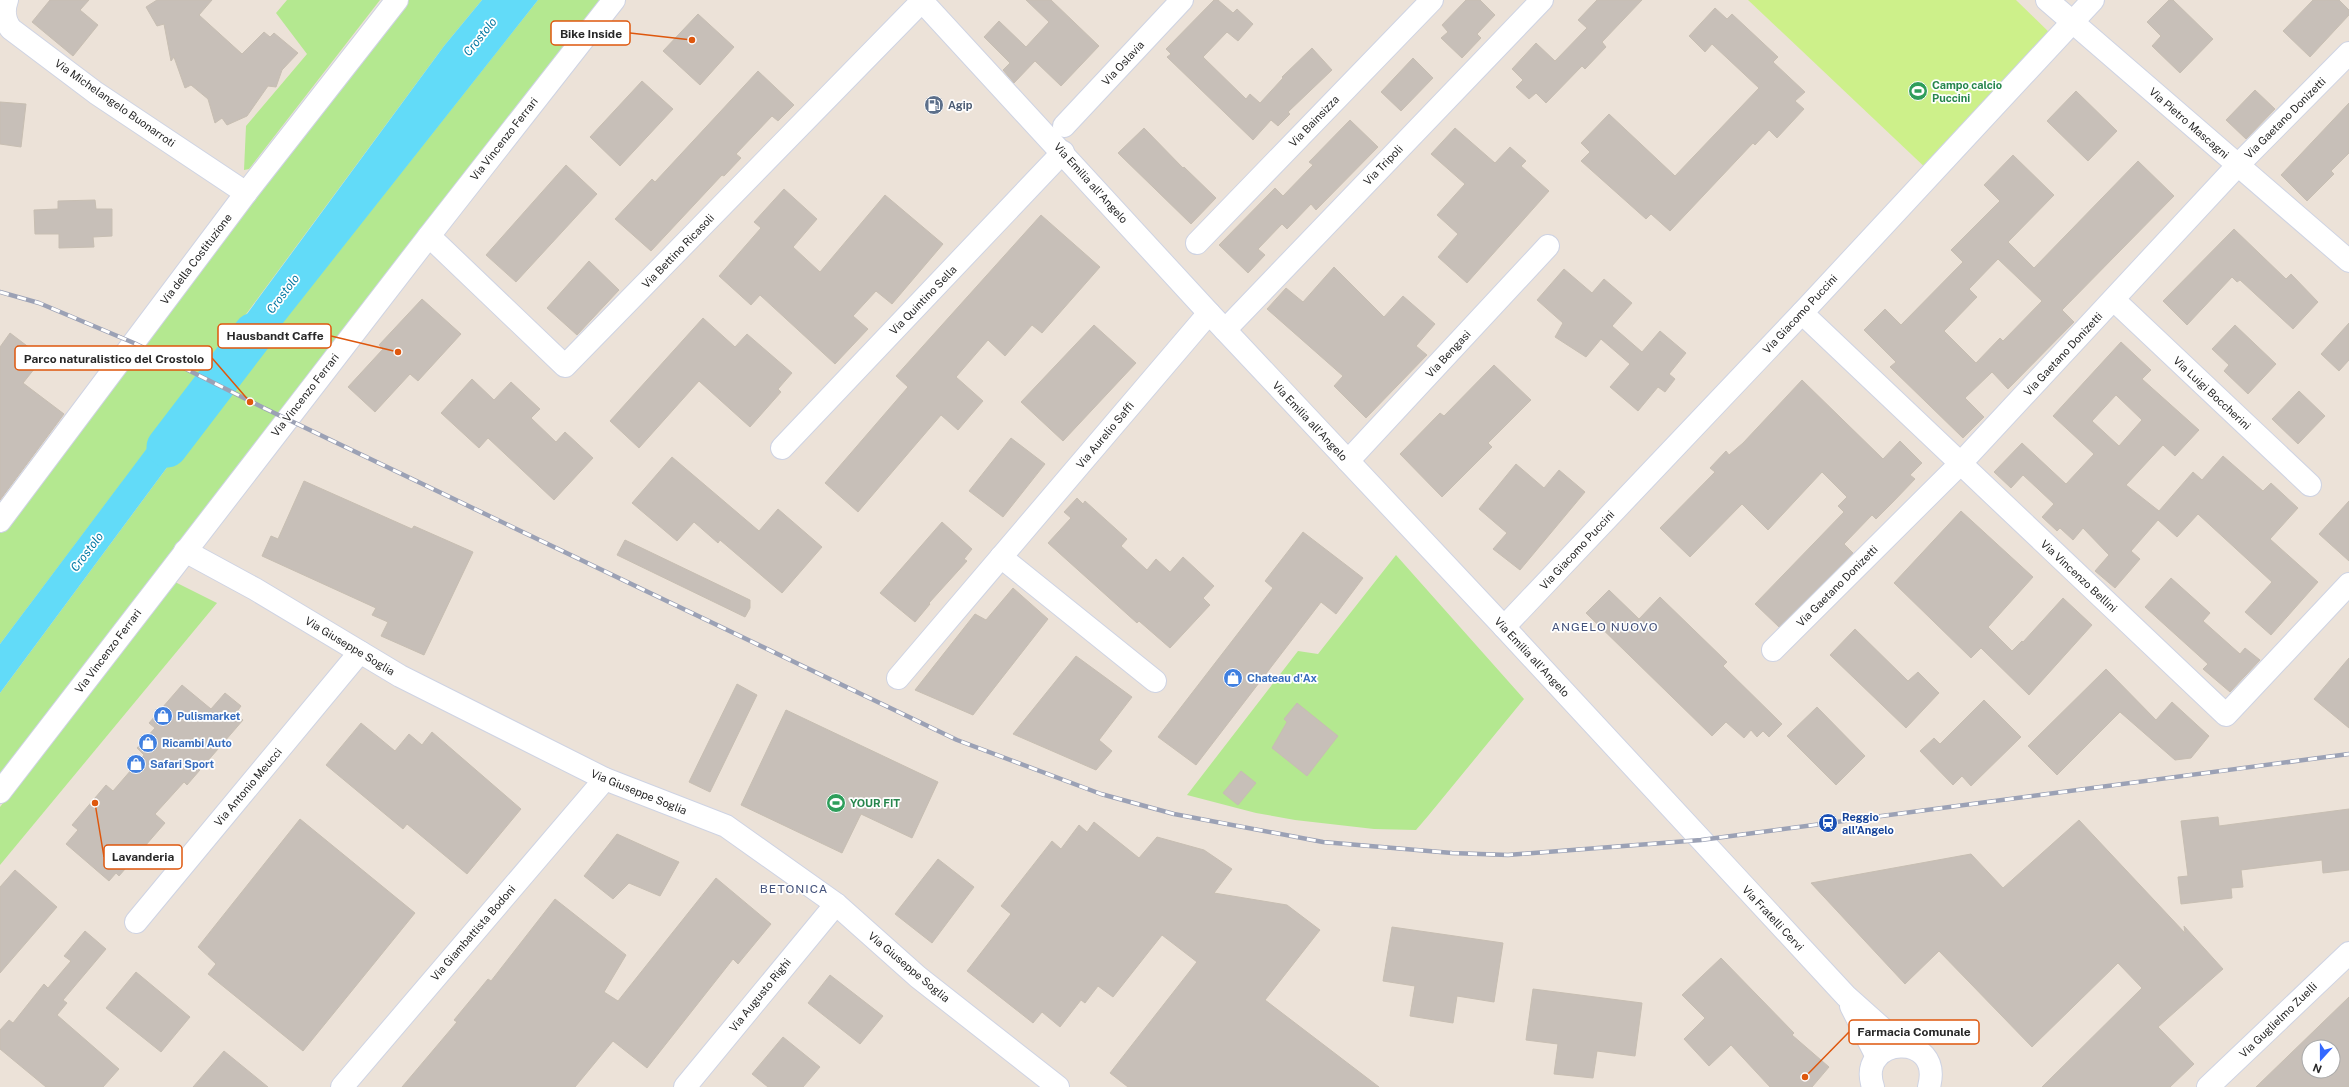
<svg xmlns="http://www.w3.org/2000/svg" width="2349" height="1087" font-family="'Public Sans',sans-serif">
<rect width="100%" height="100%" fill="#ece2d8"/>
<g fill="#b4e890">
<polygon points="287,0 380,0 249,169 244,170 246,126 307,54 276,13"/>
<polygon points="391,0 482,0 444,46 205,370 233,385 538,0 614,0 0,792 0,693 211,408 187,396 0,644 0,521"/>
<polygon points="1396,555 1524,699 1428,816 1416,830 1374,829 1295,820 1256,813 1187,795 1298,651 1318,654"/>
<polygon points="175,582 217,603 0,865 0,807"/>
</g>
<polygon fill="#cdf08a" points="1748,0 2016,0 2056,39 1931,173"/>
<g fill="#62dbf8">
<polygon points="482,0 538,0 234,385 205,371 444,46"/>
<polygon points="187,395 211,408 0,693 0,644"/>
</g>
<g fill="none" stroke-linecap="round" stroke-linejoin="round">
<polyline stroke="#62dbf8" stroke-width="41" points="167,447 254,333"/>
</g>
<g fill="#c7bfb8" stroke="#c7beb2" fill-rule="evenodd">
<polygon points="50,0 89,0 80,10 98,25 73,56 32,22"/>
<polygon points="157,0 212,0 199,15 242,54 264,32 270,37 274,33 298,53 282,70 276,87 268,86 247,116 227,125 222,118 215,123 208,99 191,85 185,88 174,57 171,61 164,24 157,26 146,7"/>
<polygon points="1026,0 1051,0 1099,46 1061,86 1035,61 1014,83 1003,70 1010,63 984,37 999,21 1026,47 1049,22"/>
<polygon points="1214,0 1218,0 1233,13 1237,9 1253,24 1238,41 1227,32 1203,57 1246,99 1250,94 1260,103 1283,78 1282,77 1312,48 1332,70 1288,112 1290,114 1278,126 1271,120 1253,140 1167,57 1171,54 1166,49"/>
<polygon points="1466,0 1480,0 1495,15 1477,34 1481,38 1462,58 1441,38 1448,32 1442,25"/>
<polygon points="1597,0 1642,0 1602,42 1606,47 1585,69 1582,66 1546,103 1536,93 1529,99 1516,87 1523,80 1512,69 1536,43 1555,61 1587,28 1578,20"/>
<polygon points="2169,0 2173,0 2213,39 2180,73 2152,46 2161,36 2147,22"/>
<polygon points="2313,0 2339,0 2349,10 2349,15 2310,57 2283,31"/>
<polygon points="1715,8 1727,19 1732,14 1778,57 1773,62 1805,92 1795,101 1804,109 1777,138 1769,130 1755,145 1753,143 1670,231 1651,214 1646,219 1581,161 1590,152 1581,143 1609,114 1675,176 1759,88 1712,44 1705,52 1689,36"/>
<polygon points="698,14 734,47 700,85 663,51"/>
<polygon points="1413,58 1433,78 1401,111 1381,92"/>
<polygon points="758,71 794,105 778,121 772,116 736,154 741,158 724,176 722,175 651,251 615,219 652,179 655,182"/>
<polygon points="642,81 673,109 620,166 590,137"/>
<polygon points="2255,90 2275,109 2246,139 2226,120"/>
<polygon points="2076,91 2117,131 2088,161 2047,121"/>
<polygon points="0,102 26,104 21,147 0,144"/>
<polygon points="2349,103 2349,153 2331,171 2334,174 2307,201 2281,175"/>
<polygon points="1350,120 1378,147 1316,210 1311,204 1287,229 1282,224 1258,249 1265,255 1248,273 1219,245 1275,188 1283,196 1313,165 1309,162"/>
<polygon points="1144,128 1183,168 1184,167 1216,198 1191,224 1118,153"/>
<polygon points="1455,128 1495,163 1510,147 1526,161 1521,166 1549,191 1467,283 1438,257 1458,234 1437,215 1465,184 1431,154"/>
<path d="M 2013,155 L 2054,195 L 2008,242 L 2034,268 L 2138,161 L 2174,196 L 2062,310 L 2074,322 L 2008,389 L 1992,372 L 1965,398 L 1984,417 L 1963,438 L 1890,367 L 1896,362 L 1864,330 L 1885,309 L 1901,325 L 1963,262 L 1951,250 L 2000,201 L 1984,185 ZM 1998,259 L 2042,301 L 2003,341 L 2000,338 L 1976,363 L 1944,331 L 1977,297 L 1969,289 Z"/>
<polygon points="566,165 597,194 516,282 486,255"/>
<polygon points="784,189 817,219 793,247 820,272 885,195 943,244 892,304 876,291 853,316 868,329 835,364 760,295 751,305 719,276 761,228 754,222"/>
<polygon points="95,200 96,209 112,209 112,236 93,237 94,247 59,248 59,234 35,234 34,210 58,209 58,201"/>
<polygon points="1041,215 1100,267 1042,333 1032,325 1005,356 988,340 956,377 983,401 958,430 941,415 858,512 825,483 908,387 896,376"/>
<polygon points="2234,229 2286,279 2291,274 2318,302 2293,329 2240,280 2237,282 2232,277 2187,325 2163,301"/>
<polygon points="589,261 619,290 577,335 547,308"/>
<polygon points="1334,267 1384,317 1403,296 1435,324 1416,346 1427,355 1366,418 1334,386 1343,376 1267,309 1286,288 1303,302"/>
<polygon points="1564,269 1592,293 1604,279 1632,303 1612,326 1642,352 1660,331 1686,353 1669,374 1675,379 1665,392 1658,387 1638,411 1610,387 1630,364 1601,339 1586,357 1555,337 1563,323 1537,300"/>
<polygon points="422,299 461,334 418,381 410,374 375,412 348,387 383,349 379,345"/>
<polygon points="703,318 735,347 747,334 792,373 778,389 781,392 750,427 699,381 639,448 610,421"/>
<polygon points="2349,323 2349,360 2339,371 2321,354"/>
<polygon points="1094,325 1136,363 1063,441 1021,402"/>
<polygon points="2235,325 2276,364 2248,394 2224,371 2229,365 2212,349"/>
<polygon points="10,333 43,358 23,383 64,414 0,500 0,347"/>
<path d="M 2121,342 L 2151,370 L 2142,379 L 2199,430 L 2175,456 L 2163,445 L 2126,485 L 2159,511 L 2193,472 L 2202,480 L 2223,456 L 2263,491 L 2271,483 L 2298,508 L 2270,539 L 2318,582 L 2271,635 L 2245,612 L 2272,582 L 2198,514 L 2177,537 L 2158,520 L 2131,551 L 2140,559 L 2115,588 L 2095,571 L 2109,555 L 2083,528 L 2073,540 L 2060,528 L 2057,531 L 2042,517 L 2054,504 L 2023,475 L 2011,488 L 1994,472 L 2022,443 L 2066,484 L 2094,454 L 2053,416 ZM 2116,395 L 2142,420 L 2119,446 L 2092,421 Z"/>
<polygon points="1494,365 1531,400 1488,443 1492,447 1442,497 1400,454 1440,413 1444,416"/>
<polygon points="472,379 494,400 511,382 540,409 531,418 556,442 565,432 593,458 554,500 488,438 479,448 441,413"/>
<polygon points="1802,380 1883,459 1900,441 1922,463 1910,475 1915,479 1892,503 1876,519 1872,515 1844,544 1853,553 1779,627 1755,604 1844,512 1838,506 1847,497 1822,472 1768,530 1742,504 1690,557 1660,528 1715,472 1710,468 1726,451 1729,455 1743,443"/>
<polygon points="2299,391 2325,416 2298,444 2272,419"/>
<polygon points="1011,438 1045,464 1003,517 969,491"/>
<polygon points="672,457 759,531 778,509 822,547 782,593 720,540 718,543 694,522 677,541 632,503"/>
<polygon points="1516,464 1544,488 1559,470 1585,492 1520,570 1493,549 1507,533 1479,509"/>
<polygon points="304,481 412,529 414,526 473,552 424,655 381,636 388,622 372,615 376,608 262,556 271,536 278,539"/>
<polygon points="1077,498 1083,504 1085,501 1127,539 1121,546 1147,570 1156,559 1170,572 1183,557 1214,586 1203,598 1210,605 1170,648 1139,621 1137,623 1048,543 1071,518 1064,512"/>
<polygon points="2349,501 2349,561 2319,534"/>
<polygon points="1961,511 2033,577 1988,627 2012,651 2022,641 2023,642 2063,598 2092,625 2029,695 1981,648 1971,658 1894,583"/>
<polygon points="942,522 972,549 964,559 967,561 929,603 930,604 915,622 880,593"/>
<polygon points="1303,532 1363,578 1336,614 1321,602 1196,765 1158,737 1273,588 1265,581"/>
<polygon points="625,540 750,600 750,608 745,617 617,555"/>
<polygon points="2171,578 2210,613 2203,621 2240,654 2245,648 2260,660 2230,692 2203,669 2208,664 2145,607"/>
<polygon points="1013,588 1048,619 973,715 915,690 975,614 986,620"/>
<polygon points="1609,590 1639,619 1660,597 1727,662 1723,666 1782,724 1769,737 1763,731 1757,737 1751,730 1744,738 1726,722 1712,736 1586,613"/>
<polygon points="1855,629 1908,681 1918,672 1939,693 1906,728 1830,655"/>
<polygon points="1076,656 1132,697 1099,740 1112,751 1096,770 1013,734"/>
<polygon points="2349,658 2349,728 2314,699"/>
<polygon points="2106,669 2156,720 2172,702 2209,736 2191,758 2175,760 2120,712 2057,775 2028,746"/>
<polygon points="737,684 757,695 710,792 689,782"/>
<polygon points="182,685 211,709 225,693 241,706 236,713 243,720 187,785 184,782 155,814 165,823 119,876 116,873 109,881 66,844 78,830 72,825 106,785 113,791 144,755 137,748 155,728 149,723"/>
<polygon points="1984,700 2021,737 1971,786 1962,776 1953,785 1920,751 1934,738 1940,744"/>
<polygon points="1297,703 1338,736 1307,776 1272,748 1287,722 1284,719"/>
<polygon points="1817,707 1865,756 1836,785 1787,736"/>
<polygon points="786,710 938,782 912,838 861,814 842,853 741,805"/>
<polygon points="361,723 395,751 409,734 422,745 432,732 521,809 467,874 407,824 403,829 326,765"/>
<polygon points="1241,771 1256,783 1238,805 1223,793"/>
<polygon points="2349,809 2349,870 2323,873 2322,860 2241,870 2243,887 2231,888 2232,898 2181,904 2178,877 2188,876 2181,821 2218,817 2219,826"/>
<polygon points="300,819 415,913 303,1051 208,974 216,964 198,947"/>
<polygon points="2079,820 2185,933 2184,926 2223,969 2158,1027 2194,1064 2170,1087 2042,1087 2142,988 2118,963 2032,1047 1939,951 1905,984 1811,883 1971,854 2003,888"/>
<polygon points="1094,822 1139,858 1157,837 1204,850 1232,869 1214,893 1287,905 1320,930 1265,1000 1379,1087 1128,1087 1110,1073 1197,962 1162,935 1113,997 1098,986 1085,1003 1081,1000 1060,1027 1042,1012 1033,1023 967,971 1011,914 1001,906 1052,841 1061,849 1079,825 1087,832"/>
<polygon points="617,834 679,862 660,896 629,883 613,899 584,876"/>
<polygon points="938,859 974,887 932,943 895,914"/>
<polygon points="15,870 57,907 0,973 0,887"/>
<polygon points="716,878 771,924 738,964 733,959 647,1068 613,1041 575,1087 402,1087 457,1022 454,1020 488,979 491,981 555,899 626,955 604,992 618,1001"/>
<polygon points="1392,927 1503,943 1494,1002 1457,996 1453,1023 1410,1016 1415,986 1383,981"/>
<polygon points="85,931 106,949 63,1000 67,1003 57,1015 119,1069 103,1087 46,1087 0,1049 0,1030 9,1020 13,1023 44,984 48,988 71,961 64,956"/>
<polygon points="1721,958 1794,1033 1792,1035 1829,1067 1812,1087 1770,1087 1731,1045 1709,1066 1684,1039 1705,1018 1682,995"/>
<polygon points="136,972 190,1017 161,1052 106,1008"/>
<polygon points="830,975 883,1016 860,1044 808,1003"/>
<polygon points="1533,989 1642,1003 1635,1056 1597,1051 1593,1078 1554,1074 1558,1044 1526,1040"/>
<path d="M 2349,997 L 2349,1087 L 2256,1087 ZM 2309,1047 L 2333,1047 L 2333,1071 L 2309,1071 Z"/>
<polygon points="783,1037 820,1067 803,1087 768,1087 752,1074"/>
<polygon points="224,1051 268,1087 193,1087"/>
</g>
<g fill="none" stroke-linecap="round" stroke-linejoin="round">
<g stroke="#ced3e3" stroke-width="24">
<g id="minor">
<path d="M 7,0 C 3,11 4,20 11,29 L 96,93 L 246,193"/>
<polyline points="2047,0 2349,261"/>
<polyline points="1064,126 1182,0"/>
<polyline points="429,236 565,366 922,1"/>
<polyline points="1197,243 1432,0"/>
<polyline points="2114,300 2310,485"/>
<polyline points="1802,313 2226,715 2349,584"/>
<polyline points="1225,330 1542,0"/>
<polyline points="782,448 1063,152"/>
<polyline points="1348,461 1548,246"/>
<polyline points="0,521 246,193 397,0"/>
<polyline points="185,551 255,589 400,676 605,779 726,826 836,904 918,977 1058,1087"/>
<polyline points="1001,557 1155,681"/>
<polyline points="1504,627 1802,313 2093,0"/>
<polyline points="1773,650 1960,464 2238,165 2349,53"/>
<polyline points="898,678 1209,313"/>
<polyline points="136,922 360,652"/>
<polyline points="342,1087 605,779"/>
<polyline points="685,1087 836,904"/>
<polyline points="2208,1087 2349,953"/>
</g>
</g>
<g stroke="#ced3e3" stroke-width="24">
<polyline id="tertiary" points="0,792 429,236 614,0"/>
</g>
<g stroke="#ced3e3" stroke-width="24">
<g id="secondary">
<polyline points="921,0 1209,313 1504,627 1846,996 1901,1045"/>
<polyline points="1851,1006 1877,1057"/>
<path d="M 1873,1087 C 1856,1036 1944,1030 1929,1087"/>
</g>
</g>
<use href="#minor" stroke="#fff" stroke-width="22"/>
<use href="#tertiary" stroke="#fff" stroke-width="22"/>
<use href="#secondary" stroke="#fff" stroke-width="22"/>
<g stroke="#9ba1b5" stroke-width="4.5">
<polyline id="rail" points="0,292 39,303 134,343 266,409 957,740 1101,794 1174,814 1323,842 1452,853 1508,855 1701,840 2349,754"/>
</g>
<use href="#rail" stroke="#fff" stroke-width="3" stroke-dasharray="9" stroke-linecap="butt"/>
</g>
<defs>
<g id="stadium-disc" transform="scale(1)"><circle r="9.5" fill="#2e9e5b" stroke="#fff"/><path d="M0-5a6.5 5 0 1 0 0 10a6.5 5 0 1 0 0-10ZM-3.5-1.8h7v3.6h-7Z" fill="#fff"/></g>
<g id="fuel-disc" transform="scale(1)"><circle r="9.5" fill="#5c6f8a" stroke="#fff"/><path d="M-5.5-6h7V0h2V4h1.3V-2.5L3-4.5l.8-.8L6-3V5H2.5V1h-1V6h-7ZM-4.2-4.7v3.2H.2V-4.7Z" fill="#fff"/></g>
<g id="shop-disc" transform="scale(1)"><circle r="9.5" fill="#3f7fe0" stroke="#fff"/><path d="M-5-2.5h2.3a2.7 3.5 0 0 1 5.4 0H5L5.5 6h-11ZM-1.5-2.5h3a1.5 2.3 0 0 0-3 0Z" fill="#fff"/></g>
<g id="station-disc" transform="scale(1)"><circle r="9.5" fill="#1a4fb4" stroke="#fff"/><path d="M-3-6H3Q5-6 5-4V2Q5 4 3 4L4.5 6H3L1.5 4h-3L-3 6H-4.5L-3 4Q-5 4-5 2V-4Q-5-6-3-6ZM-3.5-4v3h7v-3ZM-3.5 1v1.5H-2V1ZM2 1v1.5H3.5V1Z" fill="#fff"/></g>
</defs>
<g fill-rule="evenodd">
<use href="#stadium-disc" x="1918" y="91"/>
<use href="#fuel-disc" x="934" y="105"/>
<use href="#shop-disc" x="1233" y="678"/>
<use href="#shop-disc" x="163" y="716"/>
<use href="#shop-disc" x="148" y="743"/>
<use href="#shop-disc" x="136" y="764"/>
<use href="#stadium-disc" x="836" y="803"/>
<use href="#station-disc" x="1828" y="823"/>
</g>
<g text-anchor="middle" stroke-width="3.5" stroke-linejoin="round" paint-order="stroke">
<g font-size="11" fill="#282828" stroke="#fff">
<text transform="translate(1123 63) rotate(-47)" y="4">Via Oslavia</text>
<text transform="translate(115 103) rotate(35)" y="4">Via Michelangelo Buonarroti</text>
<text transform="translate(2285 118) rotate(-45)" y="4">Via Gaetano Donizetti</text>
<text transform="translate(1314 121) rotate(-46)" y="4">Via Bainsizza</text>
<text transform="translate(2189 123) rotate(41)" y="4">Via Pietro Mascagni</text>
<text transform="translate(504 139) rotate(-52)" y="4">Via Vincenzo Ferrari</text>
<text transform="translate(1383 165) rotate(-46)" y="4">Via Tripoli</text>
<text transform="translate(1091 183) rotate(48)" y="4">Via Emilia all'Angelo</text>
<text transform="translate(678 251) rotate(-46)" y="4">Via Bettino Ricasoli</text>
<text transform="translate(196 259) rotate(-53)" y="4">Via della Costituzione</text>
<text transform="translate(923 300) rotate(-46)" y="4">Via Quintino Sella</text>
<text transform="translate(1800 314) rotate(-47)" y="4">Via Giacomo Puccini</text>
<text transform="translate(1448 354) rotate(-47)" y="4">Via Bengasi</text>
<text transform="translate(2063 354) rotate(-47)" y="4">Via Gaetano Donizetti</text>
<text transform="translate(2212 393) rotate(43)" y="4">Via Luigi Boccherini</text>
<text transform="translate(305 395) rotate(-52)" y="4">Via Vincenzo Ferrari</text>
<text transform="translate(1310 421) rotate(47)" y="4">Via Emilia all'Angelo</text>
<text transform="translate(1105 435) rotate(-50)" y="4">Via Aurelio Saffi</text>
<text transform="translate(1577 550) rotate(-47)" y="4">Via Giacomo Puccini</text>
<text transform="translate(2079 576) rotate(43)" y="4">Via Vincenzo Bellini</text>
<text transform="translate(1837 586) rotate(-45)" y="4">Via Gaetano Donizetti</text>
<text transform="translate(350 646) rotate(31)" y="4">Via Giuseppe Soglia</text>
<text transform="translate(108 651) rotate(-53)" y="4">Via Vincenzo Ferrari</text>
<text transform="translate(1532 657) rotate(47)" y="4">Via Emilia all'Angelo</text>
<text transform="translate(248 787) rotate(-50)" y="4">Via Antonio Meucci</text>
<text transform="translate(639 792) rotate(22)" y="4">Via Giuseppe Soglia</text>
<text transform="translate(1773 918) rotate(47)" y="4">Via Fratelli Cervi</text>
<text transform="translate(473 933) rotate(-49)" y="4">Via Giambattista Bodoni</text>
<text transform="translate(909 967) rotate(40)" y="4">Via Giuseppe Soglia</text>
<text transform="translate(760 995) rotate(-51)" y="4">Via Augusto Righi</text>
<text transform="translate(2278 1020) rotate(-44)" y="4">Via Guglielmo Zuelli</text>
</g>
<g font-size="11" font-weight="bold" fill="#27864d" stroke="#fff" text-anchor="start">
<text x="1932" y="89">Campo calcio<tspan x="1932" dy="13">Puccini</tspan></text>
<text x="850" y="807">YOUR FIT</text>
</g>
<g font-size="11" font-weight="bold" fill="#4e5e75" stroke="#fff" text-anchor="start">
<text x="948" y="109">Agip</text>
</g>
<g font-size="11" font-weight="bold" fill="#366cbe" stroke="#fff" text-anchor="start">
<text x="1247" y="682">Chateau d'Ax</text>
<text x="177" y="720">Pulismarket</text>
<text x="162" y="747">Ricambi Auto</text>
<text x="150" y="768">Safari Sport</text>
</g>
<g font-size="11" font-weight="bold" fill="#164399" stroke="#fff" text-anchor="start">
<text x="1842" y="821">Reggio<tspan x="1842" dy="13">all’Angelo</tspan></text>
</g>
<g font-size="12" font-style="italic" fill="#0377a2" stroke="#fff">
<text transform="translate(480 37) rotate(-51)" y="4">Crostolo</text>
<text transform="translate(283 294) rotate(-53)" y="4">Crostolo</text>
<text transform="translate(87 552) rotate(-53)" y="4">Crostolo</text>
</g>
<g font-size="12" letter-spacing="1" fill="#45537c" stroke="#fff">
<text x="1605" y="631">ANGELO NUOVO</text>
<text x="794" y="893">BETONICA</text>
</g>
</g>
<path fill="none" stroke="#de570d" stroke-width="1.5" d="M692 40L630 33M398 352L331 336M250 402L212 358M95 803L104 857M1805 1077L1849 1032"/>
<g fill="#de570d" stroke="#fff" stroke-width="1.5">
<circle cx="692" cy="40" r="4"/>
<circle cx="398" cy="352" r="4"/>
<circle cx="250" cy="402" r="4"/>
<circle cx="95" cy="803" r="4"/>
<circle cx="1805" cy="1077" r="4"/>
</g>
<g fill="#fff" stroke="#de570d" stroke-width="1.5">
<rect x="551" y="21" width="79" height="24" rx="4"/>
<rect x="218" y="324" width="113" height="24" rx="4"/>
<rect x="15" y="346" width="197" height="24" rx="4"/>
<rect x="104" y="845" width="78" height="24" rx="4"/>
<rect x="1849" y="1020" width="130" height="24" rx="4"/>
</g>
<g font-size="12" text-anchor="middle" font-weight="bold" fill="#282828">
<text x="591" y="38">Bike Inside</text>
<text x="275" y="340">Hausbandt Caffe</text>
<text x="114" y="363">Parco naturalistico del Crostolo</text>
<text x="143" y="861">Lavanderia</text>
<text x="1914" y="1036">Farmacia Comunale</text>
</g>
<g transform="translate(2321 1059) rotate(201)"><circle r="19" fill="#ffffff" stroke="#a9a9a9"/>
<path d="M0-3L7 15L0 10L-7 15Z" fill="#3368ff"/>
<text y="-6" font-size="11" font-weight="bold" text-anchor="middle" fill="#282828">N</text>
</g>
</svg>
